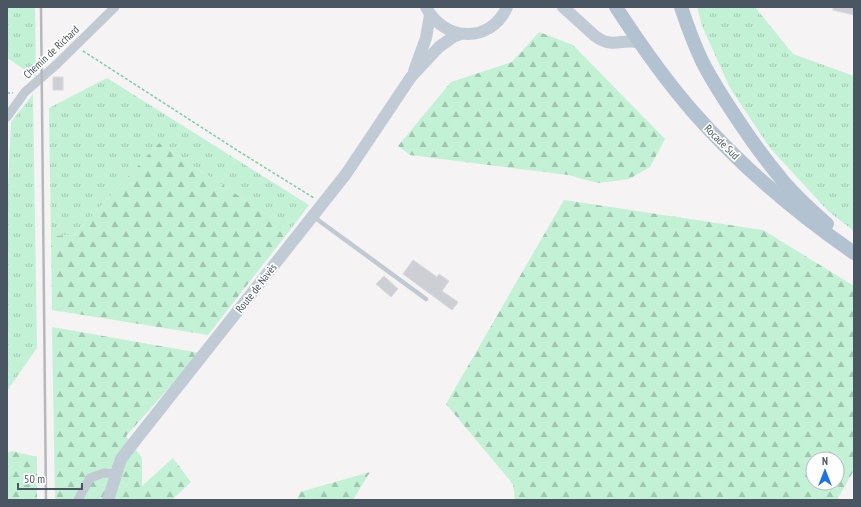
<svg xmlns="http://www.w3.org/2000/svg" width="861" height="507" font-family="'PT Sans Narrow',sans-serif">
<defs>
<pattern id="grass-tufts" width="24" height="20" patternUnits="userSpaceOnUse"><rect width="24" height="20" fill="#c3f1d5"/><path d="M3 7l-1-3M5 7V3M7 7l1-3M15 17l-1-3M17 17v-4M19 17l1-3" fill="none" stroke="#a0c6b0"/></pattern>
<pattern id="forest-firs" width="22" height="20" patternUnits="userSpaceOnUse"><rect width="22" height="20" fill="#c3f1d5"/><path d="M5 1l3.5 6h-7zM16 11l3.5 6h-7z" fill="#a0c6b0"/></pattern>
</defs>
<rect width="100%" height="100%" fill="#f5f3f3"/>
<g fill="url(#grass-tufts)">
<polygon points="7,7 35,7 36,77 7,58"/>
<polygon points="697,7 755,7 793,54 854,76 854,231 828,211 770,148 730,88 702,26"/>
<polygon points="107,78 309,205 290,230 159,143 74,235 51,236 49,108"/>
<polygon points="33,94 37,348 7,391 7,190 8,186 11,122"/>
</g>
<g fill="url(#forest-firs)" fill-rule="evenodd">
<polygon points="539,32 573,45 665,139 650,167 629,179 598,183 568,175 410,155 398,146 451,82 512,62"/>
<polygon points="159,143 290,230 208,335 52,310 51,236 74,235"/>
<path d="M 564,200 L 763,230 L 854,286 L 854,470 L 837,500 L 515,500 L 513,484 L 446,404 ZM 813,459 L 837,459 L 837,483 L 813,483 Z"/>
<polygon points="52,327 200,353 126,436 142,458 142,486 173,458 191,482 172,500 55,500"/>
<polygon points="12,451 37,457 37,500 7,500 7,453"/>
<polygon points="370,472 353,500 297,500 300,492"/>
</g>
<g fill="#cdcfd5" stroke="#d7d9de">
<polygon points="833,7 854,7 854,15 833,10"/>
<rect x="53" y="77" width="10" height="13"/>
<polygon points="413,260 437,277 439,274 449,281 442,291 458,302 452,310 403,274"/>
<polygon points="384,276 398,289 391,297 376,284"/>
</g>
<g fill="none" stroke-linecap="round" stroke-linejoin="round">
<g stroke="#7ad0a6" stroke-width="1.5" stroke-dasharray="3 2" stroke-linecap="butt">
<polyline points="83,51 243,154 314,198"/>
<polyline points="7,93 13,93"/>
</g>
<polyline stroke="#c1cad2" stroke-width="4.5" points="314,217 426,299"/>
<g stroke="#c1cad2" stroke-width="9">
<polyline points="7,117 25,92 57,64 115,7"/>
<polyline points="78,500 90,478 104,473 116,474"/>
</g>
<g stroke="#c1cbd6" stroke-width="12">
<path d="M 426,7 C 444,42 491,44 507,7"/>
<path d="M 563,7 L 595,36 C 614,50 623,37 639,43"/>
<polyline points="414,71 426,38 430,15"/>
<polyline points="108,500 121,459 138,437 346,174 411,77 439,47 453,37 461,34"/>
</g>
<g stroke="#b3c2d1" stroke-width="14">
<path d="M 616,7 C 640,44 665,80 695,114 C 742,167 796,213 854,253"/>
<path d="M 681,7 C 687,25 694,44 702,61 C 714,85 729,107 744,129 C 756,147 769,164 783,181 C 796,196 811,210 827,224"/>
</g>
<polyline stroke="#b5b8bd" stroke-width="2.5" points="41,7 46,500"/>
</g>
<g text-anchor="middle" stroke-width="3.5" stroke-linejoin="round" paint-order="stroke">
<g font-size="11" fill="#4a5661" stroke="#fff">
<text transform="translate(51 52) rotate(-43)" y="4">Chemin de Richard</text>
<text transform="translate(722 142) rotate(45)" y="4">Rocade Sud</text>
<text transform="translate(256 288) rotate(-52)" y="4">Route de Navès</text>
</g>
</g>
<rect width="861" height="507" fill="none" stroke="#4a5661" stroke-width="16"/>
<g transform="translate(825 471)"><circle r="19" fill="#ffffff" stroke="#b7bbc0"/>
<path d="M0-3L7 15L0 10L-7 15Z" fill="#1a73e8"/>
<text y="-6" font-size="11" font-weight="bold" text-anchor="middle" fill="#4a5661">N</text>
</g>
<path d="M18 483v6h64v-6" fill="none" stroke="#4a5661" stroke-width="2"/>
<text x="24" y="483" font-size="12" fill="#4a5661" stroke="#ffffff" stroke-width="3" paint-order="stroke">50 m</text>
</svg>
